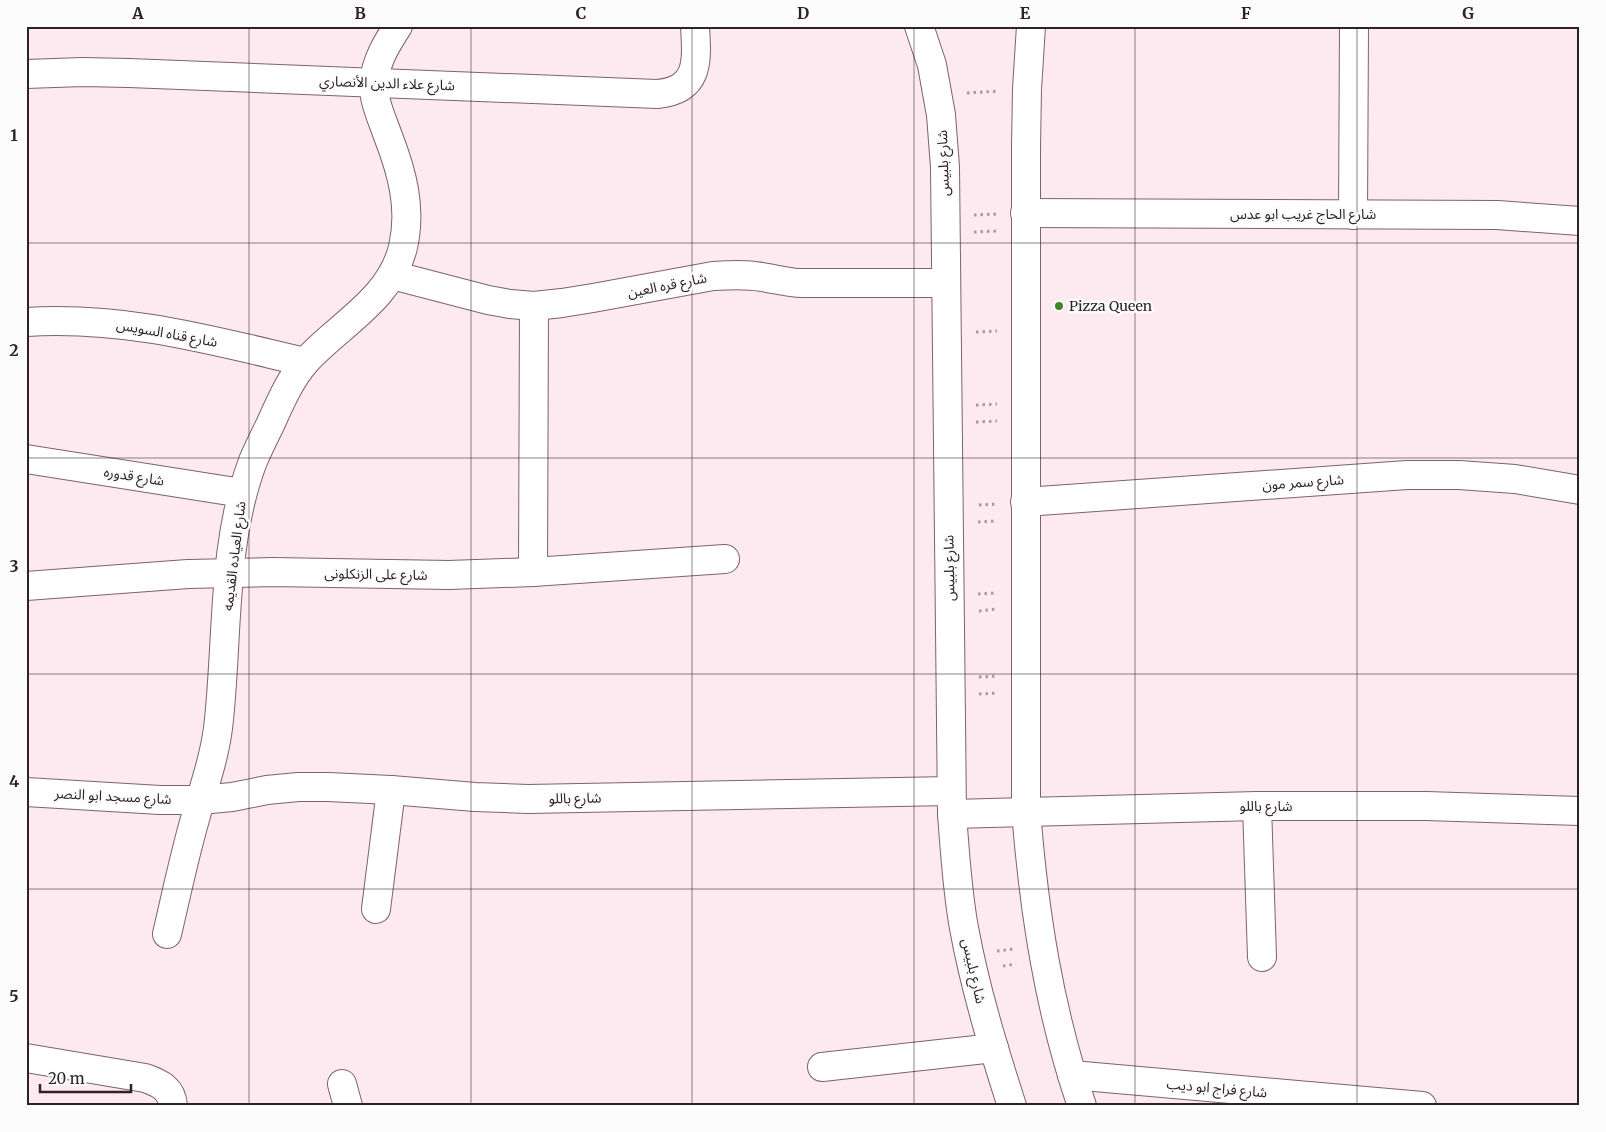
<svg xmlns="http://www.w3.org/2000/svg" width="1606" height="1132" font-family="Merriweather,'Noto Sans Arabic',serif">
<rect width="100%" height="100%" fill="#fde9f0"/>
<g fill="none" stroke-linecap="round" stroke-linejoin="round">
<g stroke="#7e626d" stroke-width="30">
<g id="minor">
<path d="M 919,26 L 932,65 L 941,115 L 945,167 L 952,814 C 955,852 957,890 964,928 C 975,988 993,1047 1012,1106"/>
<path d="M 1031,26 L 1027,89 L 1026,148 L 1026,811 C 1034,912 1049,1010 1082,1106"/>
<path d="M 26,74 L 83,72 L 129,73 L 657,94 C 700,90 697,61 695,26"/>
<polyline points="1025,213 1497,215 1580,221"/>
<polyline points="1353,215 1354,26"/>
<path d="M 392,275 L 488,300 L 510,304 L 534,306 L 562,303 L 593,298 L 713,276 C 730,275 746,274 762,277 C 776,279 788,283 802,283 L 946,283"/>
<path d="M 26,322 C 126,316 210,340 305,362"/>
<polyline points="26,459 242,493"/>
<polyline points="1025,502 1407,475 1459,475 1515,479 1580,490"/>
<polyline points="533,572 534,306"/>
<polyline points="26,586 188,574 273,572 449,575 533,572 725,559"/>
<polyline points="26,792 160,800 200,800 232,797 267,790 298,787 328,787 391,790 475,797 528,799 951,791"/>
<polyline points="1257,806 1262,957"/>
<polyline points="952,814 1257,806 1426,806 1580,811"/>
<polyline points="376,909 391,790"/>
<path d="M 167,934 C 176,896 184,857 195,819 C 204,786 216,754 219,719 C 228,634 222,542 253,461 C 258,449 264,437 270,425 C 280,403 290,379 306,361 C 340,324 391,299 403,247 C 412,208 402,172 388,136 C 382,119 372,98 374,80 C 377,59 387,43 398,26"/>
<path d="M 26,1058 L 145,1078 C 160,1083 172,1089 173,1106"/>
<polyline points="822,1067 994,1048"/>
<polyline points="1072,1075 1422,1106"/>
<polyline points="342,1084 348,1106"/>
</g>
</g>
<g stroke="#aa999f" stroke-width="3" stroke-dasharray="2.5 4" stroke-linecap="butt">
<polyline points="967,93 999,91"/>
<polyline points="974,215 997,214"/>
<polyline points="974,232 997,231"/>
<polyline points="976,332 997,331"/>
<polyline points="976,405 997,404"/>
<polyline points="976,422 997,421"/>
<polyline points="979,505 997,504"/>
<polyline points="978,522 997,521"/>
<polyline points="978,594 997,593"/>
<polyline points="979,611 997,609"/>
<polyline points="979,677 997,676"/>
<polyline points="979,694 998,693"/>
<polyline points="997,951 1013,949"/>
<polyline points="1003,966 1016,964"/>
</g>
<use href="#minor" stroke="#fff" stroke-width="28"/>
</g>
<path fill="none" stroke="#2e2227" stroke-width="1" stroke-opacity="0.55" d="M 249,26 L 249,1106M 471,26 L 471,1106M 692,26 L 692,1106M 914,26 L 914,1106M 1135,26 L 1135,1106M 1357,26 L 1357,1106M 26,243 L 1580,243M 26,458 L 1580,458M 26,674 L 1580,674M 26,889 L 1580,889"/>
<circle fill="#408529" stroke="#fcfcfc" stroke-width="2" cx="1059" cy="306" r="5"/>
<g text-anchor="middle" stroke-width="5" stroke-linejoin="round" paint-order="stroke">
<g font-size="14" fill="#2e2227" stroke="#fcfcfc">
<text transform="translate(387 83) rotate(2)" y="5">شارع علاء الدين الأنصاري</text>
<text transform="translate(943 163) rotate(-92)" y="5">شارع بلبيس</text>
<text x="1303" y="219">شارع الحاج غريب ابو عدس</text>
<text transform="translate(667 285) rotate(-11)" y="5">شارع قره العين</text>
<text transform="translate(167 333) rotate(10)" y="5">شارع قناه السويس</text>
<text transform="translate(134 476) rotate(9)" y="5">شارع قدوره</text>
<text transform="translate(1303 482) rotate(-4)" y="5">شارع سمر مون</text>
<text transform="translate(234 556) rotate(-83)" y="5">شارع العياده القديمه</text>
<text transform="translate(949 568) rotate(-91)" y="5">شارع بلبيس</text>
<text transform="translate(376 574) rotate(1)" y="5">شارع على الزنكلونى</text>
<text transform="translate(113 796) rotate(3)" y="5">شارع مسجد ابو النصر</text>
<text transform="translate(575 798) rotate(-1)" y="5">شارع باللو</text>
<text x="1266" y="811">شارع باللو</text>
<text transform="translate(974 971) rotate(77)" y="5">شارع بلبيس</text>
<text transform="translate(1217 1088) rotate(5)" y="5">شارع فراج ابو ديب</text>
</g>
<g font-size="14" fill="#2e2227" stroke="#fcfcfc" text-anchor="start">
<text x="1069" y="311">Pizza Queen</text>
</g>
</g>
<rect width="1606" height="1132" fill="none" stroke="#fcfcfc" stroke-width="55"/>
<path d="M40 1084v8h91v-8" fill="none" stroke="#2e2227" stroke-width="2.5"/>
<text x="48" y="1084" font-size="15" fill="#2e2227" stroke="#fcfcfc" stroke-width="4" paint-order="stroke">20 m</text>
<rect x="28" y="28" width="1550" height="1076" fill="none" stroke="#2e2227" stroke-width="2"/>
<g font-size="16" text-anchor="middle" font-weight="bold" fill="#2e2227">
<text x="138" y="19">A</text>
<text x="360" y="19">B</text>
<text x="581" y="19">C</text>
<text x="803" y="19">D</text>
<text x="1025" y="19">E</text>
<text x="1246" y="19">F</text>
<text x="1468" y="19">G</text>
<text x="14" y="141">1</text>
<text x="14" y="356">2</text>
<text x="14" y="572">3</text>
<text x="14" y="787">4</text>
<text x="14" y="1002">5</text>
</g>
</svg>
